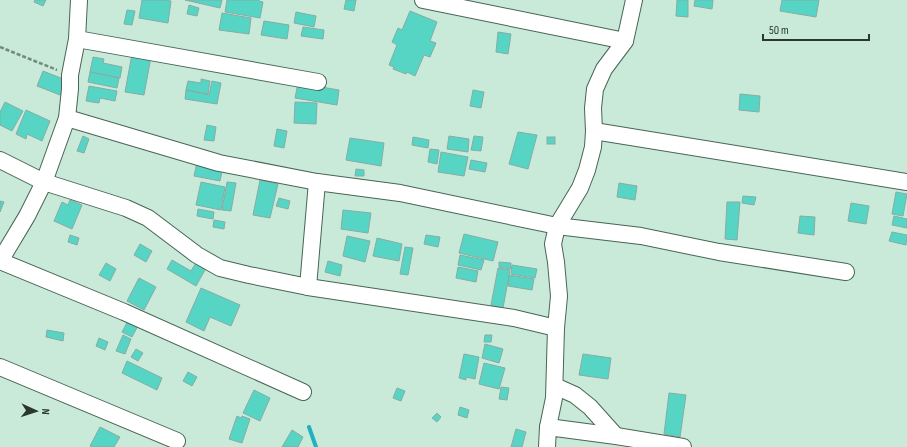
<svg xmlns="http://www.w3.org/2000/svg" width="907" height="447" font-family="'Sofia Sans Condensed',sans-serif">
<rect width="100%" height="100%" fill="#c9ead8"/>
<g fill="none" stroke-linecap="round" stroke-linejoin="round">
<polyline stroke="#21b1c1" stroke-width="4" points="309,427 316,447"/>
</g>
<g fill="#56d5c5" stroke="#86aca5">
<polygon points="35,0 46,0 43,6 34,2"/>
<polygon points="142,0 164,0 171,1 168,23 139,18"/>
<polygon points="185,0 222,0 220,8"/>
<polygon points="227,0 259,0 259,1 263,2 260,18 225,12"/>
<polygon points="346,0 356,0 354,11 344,9"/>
<polygon points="677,0 688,0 688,17 676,16"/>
<polygon points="695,0 713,0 712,9 694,6"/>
<polygon points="782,0 819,0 816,17 780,11"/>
<polygon points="189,5 199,8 197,16 187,14"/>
<polygon points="127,10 135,11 132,25 124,24"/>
<polygon points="410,11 437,22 430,41 436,43 430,57 424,55 415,76 407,72 406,74 393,69 394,67 389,65 397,45 392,42 398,28 402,30"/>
<polygon points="296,12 316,16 314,27 294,23"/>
<polygon points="222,13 251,18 249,34 219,30"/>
<polygon points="264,21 289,25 287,39 261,35"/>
<polygon points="303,27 324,30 323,39 301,36"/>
<polygon points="498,32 511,34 508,54 496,52"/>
<polygon points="132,54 151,57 144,95 125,92"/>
<polygon points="93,57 104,59 103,63 122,67 120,78 90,72"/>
<polygon points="43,71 66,80 60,95 37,86"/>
<polygon points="90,72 119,78 117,88 88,82"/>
<polygon points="201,79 210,81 208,94 186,90 188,81 201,83"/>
<polygon points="212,81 221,83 217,104 185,99 186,90 209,95"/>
<polygon points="298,83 339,90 337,105 295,98"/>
<polygon points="89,86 117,91 115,101 100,98 99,103 86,101"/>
<polygon points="473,90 484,92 481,108 470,106"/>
<polygon points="740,94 760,96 759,112 739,110"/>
<polygon points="5,102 23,111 12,131 0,125 0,112"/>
<polygon points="295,102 317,103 316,124 294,123"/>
<polygon points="26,110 50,121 42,141 27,134 26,139 16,134"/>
<polygon points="207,125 216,127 214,141 204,140"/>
<polygon points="277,129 287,131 284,148 274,146"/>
<polygon points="518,132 537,135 528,169 509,164"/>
<polygon points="83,136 89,139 84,153 77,151"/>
<polygon points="449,136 469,139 468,152 447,149"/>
<polygon points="474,136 483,137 481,151 471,150"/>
<polygon points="413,137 429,140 428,148 412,145"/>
<rect x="547" y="137" width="8" height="7"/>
<polygon points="350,138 384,143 381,166 346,160"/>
<polygon points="430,149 439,150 437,164 428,162"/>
<polygon points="441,152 468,157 464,176 438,172"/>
<polygon points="471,160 487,163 485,172 469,169"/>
<polygon points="197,162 223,167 220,181 194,176"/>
<polygon points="356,169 364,170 364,176 355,176"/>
<polygon points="260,180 278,184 270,218 253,215"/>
<polygon points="201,182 225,187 221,210 196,205"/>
<polygon points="227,182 236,183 231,211 222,210"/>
<polygon points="619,183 637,186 635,200 617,197"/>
<polygon points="896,192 907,194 903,216 892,214"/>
<polygon points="743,196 756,197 754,205 742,203"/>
<polygon points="279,198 290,201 288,209 276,206"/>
<polygon points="70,200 82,205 72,229 54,221 62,202 68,205"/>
<polygon points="0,201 4,202 0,212"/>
<polygon points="727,202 740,202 737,240 725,239"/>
<polygon points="851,203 869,206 866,224 848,221"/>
<polygon points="198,209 214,212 213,219 197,216"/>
<polygon points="343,210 371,213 368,233 341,229"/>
<polygon points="800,216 815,217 814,235 798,233"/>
<polygon points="894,216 907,219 907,228 892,225"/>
<polygon points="214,220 225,222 224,229 213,227"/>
<polygon points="892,232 907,235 906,245 889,241"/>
<polygon points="464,234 498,242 493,261 459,253"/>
<polygon points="70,235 79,238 77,245 68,242"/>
<polygon points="426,235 440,237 438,247 424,244"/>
<polygon points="347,236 370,241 365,262 343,256"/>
<polygon points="377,238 402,244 399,261 373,256"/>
<polygon points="140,244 152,251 146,262 134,255"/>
<polygon points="405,247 413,248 408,275 400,274"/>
<polygon points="460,255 484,260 481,270 458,265"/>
<polygon points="200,256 210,261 196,286 167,269 172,260 191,271"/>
<polygon points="328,261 342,265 340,276 325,272"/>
<polygon points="499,262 511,263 511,269 499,267"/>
<polygon points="106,263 116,269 110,281 99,275"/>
<polygon points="512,265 537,269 535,278 511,274"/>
<polygon points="458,267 478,271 476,282 456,278"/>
<polygon points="498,268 510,270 503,308 491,305"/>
<polygon points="509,275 534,279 532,290 508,286"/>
<polygon points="139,278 156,287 144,310 127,301"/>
<polygon points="201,288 240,305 231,326 210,317 204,331 186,322"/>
<polygon points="130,317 140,322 132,337 122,332"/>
<polygon points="47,330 64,333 63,341 46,337"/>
<polygon points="123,335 131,339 125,354 116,351"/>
<polygon points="485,335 492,335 491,342 484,342"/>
<polygon points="99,338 108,342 105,350 96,346"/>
<polygon points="485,344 503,349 499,363 482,358"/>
<polygon points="136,349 143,353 138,361 131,357"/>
<polygon points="464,354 479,357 475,379 466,377 466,380 459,378"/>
<polygon points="583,354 611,358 608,379 579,375"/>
<polygon points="127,361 162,378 157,390 122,373"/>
<polygon points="484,363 505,368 499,389 479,384"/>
<polygon points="188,372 197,377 192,386 183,381"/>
<polygon points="501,387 509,388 507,400 499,399"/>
<polygon points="397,388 405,391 401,401 393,398"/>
<polygon points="254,390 270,398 260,421 243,413"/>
<polygon points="669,393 686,395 680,437 664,434"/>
<polygon points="460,407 469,410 467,418 458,415"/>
<polygon points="437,413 441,417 437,422 432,418"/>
<polygon points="237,416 241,418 242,416 250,419 242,443 229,439"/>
<polygon points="100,427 120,437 114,447 92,447 90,446"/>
<polygon points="516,429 526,432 522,447 511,447"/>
<polygon points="292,430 303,437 298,447 282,447"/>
</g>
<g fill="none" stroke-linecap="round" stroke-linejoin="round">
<g stroke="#486556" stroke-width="18">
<g id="minor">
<polyline points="423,0 625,41"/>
<polyline points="77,39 318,82"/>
<polyline points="67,118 219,163 317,182 400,193 557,226 641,236 719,252 846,272"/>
<polyline points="594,131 907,182"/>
<polyline points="0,160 44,182 126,208 148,218 197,255 220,268 249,275 308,287 514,318 556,328"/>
<polyline points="0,261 124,312 303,392"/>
<polyline points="0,261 27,216 44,182 67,118 70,89 70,75 77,39 79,0"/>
<polyline points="308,287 317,182"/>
<polyline points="0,367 177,441"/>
<polyline points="555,386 575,395 590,407 616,436"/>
<polyline points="548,427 554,398 556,328 559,296 556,262 553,244 557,226 580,188 587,170 593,147 594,131 593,108 595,89 604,69 625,41 634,0"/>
<polyline points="547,447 548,427 616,436 683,447"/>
</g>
</g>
<polyline stroke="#748a7e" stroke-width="2.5" stroke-dasharray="4 2" stroke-linecap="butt" points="0,47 57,70"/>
<use href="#minor" stroke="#fff" stroke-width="16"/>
</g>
<g transform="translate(36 411) rotate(93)" stroke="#c9ead8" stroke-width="3" paint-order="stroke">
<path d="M0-3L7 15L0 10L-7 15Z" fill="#2a3730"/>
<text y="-6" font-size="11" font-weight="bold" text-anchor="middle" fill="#2a3730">N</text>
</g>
<path d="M763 34v6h106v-6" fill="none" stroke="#2a3730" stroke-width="2"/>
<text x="769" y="34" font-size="12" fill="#2a3730" stroke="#c9ead8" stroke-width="3" paint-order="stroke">50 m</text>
</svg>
